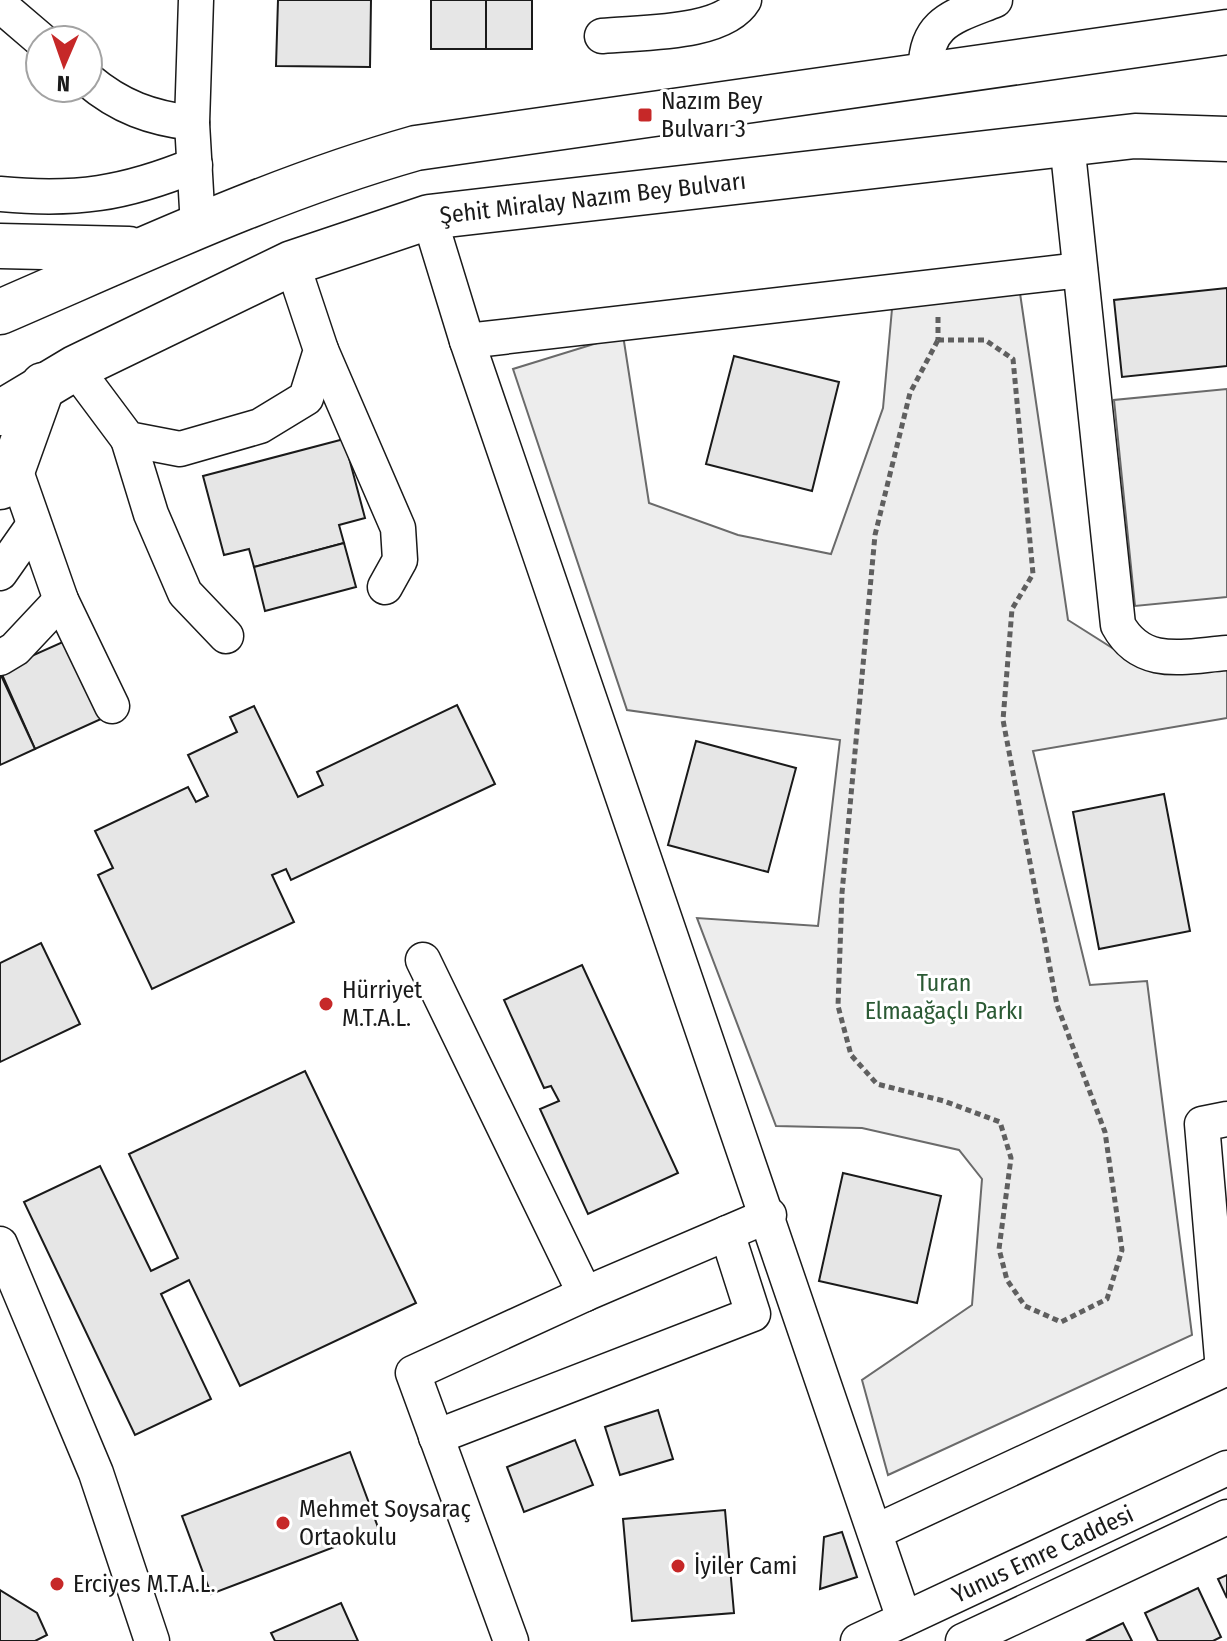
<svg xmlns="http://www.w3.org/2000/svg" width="1227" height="1641" font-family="'Fira Sans Condensed',sans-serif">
<rect width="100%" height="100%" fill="#fff"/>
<g fill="#ededed" stroke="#6a6a6a" stroke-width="2">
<polygon points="1016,266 1068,620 1125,656 1227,648 1227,718 1033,751 1090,985 1147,981 1192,1335 888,1475 862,1380 972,1305 982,1179 959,1150 862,1128 776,1126 697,918 818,926 840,740 627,710 513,369 623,335 649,503 738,535 831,554 883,408 893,298"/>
<polygon points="1227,389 1227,597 1135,606 1114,400"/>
</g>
<g fill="#e6e6e6" stroke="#1a1a1a" stroke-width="2">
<polygon points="278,0 371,0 370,67 276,66"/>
<rect x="431" y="0" width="55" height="49"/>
<rect x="486" y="0" width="46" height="49"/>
<polygon points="1227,288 1227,366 1122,377 1114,300"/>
<polygon points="734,356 839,382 812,491 706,464"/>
<polygon points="344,439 365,518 339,525 344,543 254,567 249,549 224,555 203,476"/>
<polygon points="344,543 356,587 265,611 254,567"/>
<polygon points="65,641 101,719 35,749 0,670"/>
<polygon points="0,673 35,749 0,765"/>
<polygon points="457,705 495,784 291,880 286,869 272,875 294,922 152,989 98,875 113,868 95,831 188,787 196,802 208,796 188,755 237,732 230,717 254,706 298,797 323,785 317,772"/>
<polygon points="696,741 796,768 768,872 668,845"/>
<polygon points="1164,794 1190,931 1099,949 1073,812"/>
<polygon points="41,943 80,1024 0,1062 0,963"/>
<polygon points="582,965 678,1173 588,1214 540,1109 559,1101 551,1086 544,1088 504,1000"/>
<polygon points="305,1071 416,1303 240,1386 189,1280 161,1294 211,1399 135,1435 24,1202 100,1166 151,1271 178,1258 129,1154"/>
<polygon points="843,1173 941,1196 917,1303 819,1281"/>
<polygon points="658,1410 673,1459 620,1475 605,1427"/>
<polygon points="575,1440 593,1485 524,1512 507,1467"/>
<polygon points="350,1452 379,1530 211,1594 182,1516"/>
<polygon points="725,1510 734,1613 632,1621 623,1519"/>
<polygon points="842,1532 857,1577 820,1589 824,1537"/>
<polygon points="1227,1575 1227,1598 1218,1579"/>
<polygon points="1198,1588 1221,1637 1213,1641 1158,1641 1145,1613"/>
<polygon points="0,1590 37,1613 47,1635 35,1641 0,1641"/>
<polygon points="341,1603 358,1641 275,1641 271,1633"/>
<polygon points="1123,1623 1132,1641 1086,1641"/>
</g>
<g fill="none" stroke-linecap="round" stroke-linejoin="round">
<g stroke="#1a1a1a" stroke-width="37">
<g id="minor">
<polyline points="196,0 192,123 198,226"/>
<polyline points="0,5 41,40"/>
<path d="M 602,36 C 641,32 723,35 744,0"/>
<path d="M 926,74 C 923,22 955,16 995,0"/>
<path d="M 88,80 C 120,107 151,118 192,123"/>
<path d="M 1067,143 L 1118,625 C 1142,669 1185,656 1227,653"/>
<path d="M 0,194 C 76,201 124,194 195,165"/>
<polyline points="429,217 467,341 904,1619"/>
<polyline points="467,341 1080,270"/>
<polyline points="321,350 398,528 400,560 385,587"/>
<polyline points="75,368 128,439 180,449 260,426 306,398 321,350 292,263"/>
<polyline points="128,439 151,514 185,593 226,636"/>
<polyline points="14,466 61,600 112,706"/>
<polyline points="0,573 33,526"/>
<polyline points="0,658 15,649 61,600"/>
<polyline points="423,960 585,1294"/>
<polyline points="0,1244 96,1473 152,1641"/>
<polyline points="1223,1370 1202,1124 1227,1119"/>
<polyline points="436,1437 753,1314 727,1233"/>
<polyline points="875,1532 1227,1368"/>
<polyline points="511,1641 413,1373 585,1294 769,1215"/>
<path id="s1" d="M 858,1641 L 1227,1468"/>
<polyline points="963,1641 1227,1517"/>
</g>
</g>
<g stroke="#1a1a1a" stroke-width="47">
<g id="major">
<polyline points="0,246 129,249"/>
<path d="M 0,312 C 137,253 272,189 416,148 L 1227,32"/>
<path id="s2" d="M 0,413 L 75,368 L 292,263 L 429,217 L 1135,136 L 1227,139"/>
<polyline points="0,487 14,466 43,385"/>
</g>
</g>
<g stroke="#5f5f5f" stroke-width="5" stroke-dasharray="6 4" stroke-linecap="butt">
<polyline points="938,317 938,340"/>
<polygon points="938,340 985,340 1013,359 1033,574 1012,609 1003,720 1057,1005 1105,1132 1122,1250 1107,1299 1061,1322 1025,1306 1007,1280 999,1249 1011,1158 1000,1122 944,1101 877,1084 851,1055 838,1006 842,893 875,535 910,393"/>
</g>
<use href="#minor" stroke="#fff" stroke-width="34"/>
<use href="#major" stroke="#fff" stroke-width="44"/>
</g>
<g fill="#c62828" stroke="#fff" stroke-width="3">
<rect x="637" y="107" width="16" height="16" rx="4"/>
<circle cx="326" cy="1004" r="8"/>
<circle cx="283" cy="1523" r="8"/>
<circle cx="678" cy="1566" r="8"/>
<circle cx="57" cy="1584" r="8"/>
</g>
<g text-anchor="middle" stroke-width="6" stroke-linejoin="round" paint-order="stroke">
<g font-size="24" fill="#1a1a1a" stroke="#fff" text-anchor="start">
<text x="661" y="109">Nazım Bey<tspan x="661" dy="28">Bulvarı 3</tspan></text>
<text x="342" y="998">Hürriyet<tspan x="342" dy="28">M.T.A.L.</tspan></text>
<text x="299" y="1517">Mehmet Soysaraç<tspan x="299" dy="28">Ortaokulu</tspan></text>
<text x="694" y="1574">İyiler Cami</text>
<text x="73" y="1592">Erciyes M.T.A.L.</text>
</g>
<g font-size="24" fill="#1a1a1a" stroke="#fff">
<text dy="8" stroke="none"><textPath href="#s2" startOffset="638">Şehit Miralay Nazım Bey Bulvarı</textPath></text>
<text dy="8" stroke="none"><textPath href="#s1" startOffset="204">Yunus Emre Caddesi</textPath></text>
</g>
<g font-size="24" fill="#2b5a34" stroke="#fff">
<text x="944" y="991">Turan<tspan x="944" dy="28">Elmaağaçlı Parkı</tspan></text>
</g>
</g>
<g transform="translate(64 64) rotate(182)"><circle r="38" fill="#ffffff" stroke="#a3a3a3" stroke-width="2"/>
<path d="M0-6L14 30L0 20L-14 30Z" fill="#c62828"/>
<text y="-12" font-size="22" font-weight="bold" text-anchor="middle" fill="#1a1a1a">N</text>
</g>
</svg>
